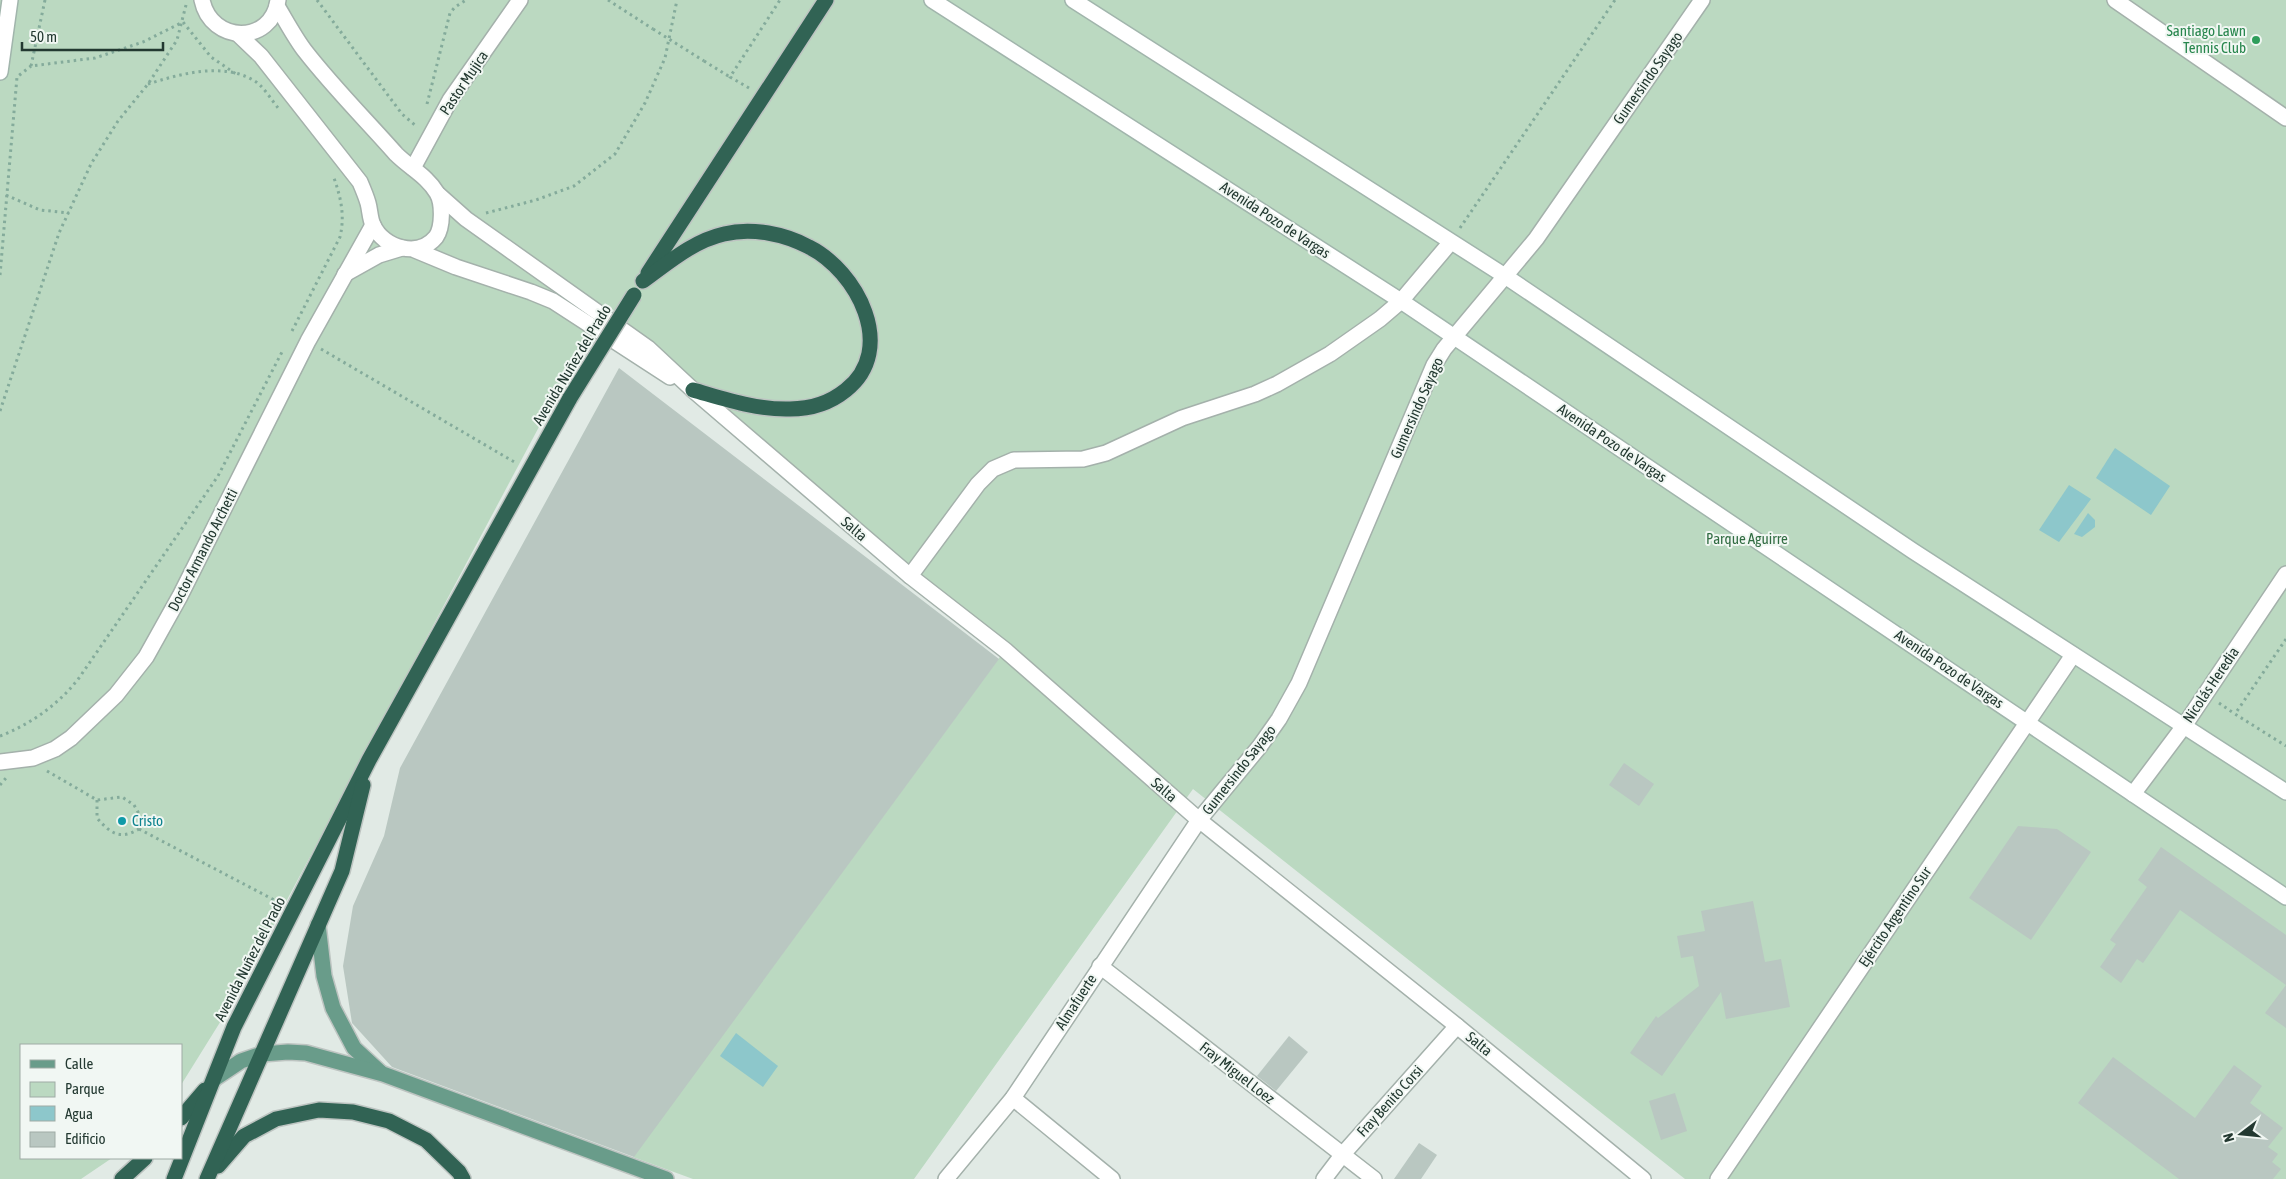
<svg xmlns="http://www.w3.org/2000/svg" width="2286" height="1179" font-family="'Asap Condensed',sans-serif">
<rect width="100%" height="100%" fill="#e1eae5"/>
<polygon fill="#bbd9c1" points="0,0 2286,0 2286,1179 1685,1179 1193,789 914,1179 693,1179 633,1157 1005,650 605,303 232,1003 181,1085 181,1045 21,1045 21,1158 112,1158 81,1179 0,1179"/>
<g fill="#8dc7cb">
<polygon points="2115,448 2170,486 2151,515 2096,478"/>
<polygon points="2069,485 2091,499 2059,542 2039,530"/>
<polygon points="2088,513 2095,520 2095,527 2082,537 2074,534"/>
<polygon points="736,1033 778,1066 763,1087 720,1056"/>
</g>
<g fill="#b9c7c1">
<polygon points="619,368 999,659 634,1157 392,1067 352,1023 343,966 353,906 384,836 400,768"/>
<polygon points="1624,763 1654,784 1639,806 1609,785"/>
<polygon points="2018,826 2057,829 2091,852 2031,940 1969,898"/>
<polygon points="2161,847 2286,935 2286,1028 2265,1013 2286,985 2180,910 2143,963 2137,959 2121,983 2100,967 2116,944 2110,940 2147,887 2138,880"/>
<polygon points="1753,901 1765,962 1781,959 1790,1007 1726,1019 1721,992 1662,1076 1630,1053 1656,1016 1658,1018 1699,986 1693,956 1681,958 1677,936 1705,931 1701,911"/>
<polygon points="1289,1036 1308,1052 1276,1091 1257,1076"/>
<polygon points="2113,1057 2195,1118 2234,1065 2262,1086 2250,1103 2283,1128 2268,1147 2278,1154 2272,1162 2281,1169 2273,1179 2179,1179 2078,1103"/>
<polygon points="1675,1093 1687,1131 1661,1140 1649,1101"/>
<polygon points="1419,1143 1437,1155 1421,1179 1394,1179"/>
</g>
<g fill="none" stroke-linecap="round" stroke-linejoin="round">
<g stroke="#a4b1ab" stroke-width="18">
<g id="street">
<path d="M 202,0 C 211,44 272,45 278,0"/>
<polyline points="2115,0 2286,118"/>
<path d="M 238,34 L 261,56 L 360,182 C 363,189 366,196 368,203 C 370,210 370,219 373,225 C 384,249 419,258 436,237 C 443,227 443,203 437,193 C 427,176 410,168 396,154 C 366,120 333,87 305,51 C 295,38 286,21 277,6"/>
<polyline points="413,168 450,100 520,0"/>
<polyline points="439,195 466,219 648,348 693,390 910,576 1005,650 1199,820 1457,1026 1643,1179"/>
<polyline points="415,250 456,267 531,292 553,301 670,377"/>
<polyline points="345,274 379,255 402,248"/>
<polyline points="910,576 978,484 993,469 1014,460 1083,459 1106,453 1182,418 1255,394 1277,384 1330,354 1380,319 1401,301 1450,243"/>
<polyline points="0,762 33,758 55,749 71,738 116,695 146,657 180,596 308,341 373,225"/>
<polyline points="2133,794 2184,726 2286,574"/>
<polyline points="1100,966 1374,1179"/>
<polyline points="1013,1098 1112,1179"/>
<polyline points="946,1179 1013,1098 1199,820 1260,746 1279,719 1299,683 1434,365 1444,349 1536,239 1702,0"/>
<polyline points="1324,1179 1343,1154 1457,1026"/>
<polyline points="1718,1179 2073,655"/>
</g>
</g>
<g stroke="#a1b5ac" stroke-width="18">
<g id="secondary">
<polyline points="932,0 1401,301 2286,897"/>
<polyline points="1073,0 1505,276 1913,551 2286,792"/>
<polyline points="0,72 10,0"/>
</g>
</g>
<g stroke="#bdc4c1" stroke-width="18">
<g id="primary">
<polyline points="318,925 324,976 333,1008 354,1048 380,1072"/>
<polyline points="214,1079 241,1061 262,1054 288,1052 306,1053 383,1074 666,1179"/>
</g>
</g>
<g stroke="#bdc4c1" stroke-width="18">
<g id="highway">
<polyline points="648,273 826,0"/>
<path d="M 643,281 C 668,263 693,241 724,234 C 752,227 785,234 809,247 C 857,271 898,349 846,390 C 830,403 811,409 790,409 C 757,410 725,399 693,390"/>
<polyline points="181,1118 205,1090"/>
<polyline points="218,1166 244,1136 276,1119 319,1110 353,1112 389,1121 426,1140 459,1172 463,1179"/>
<polyline points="122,1179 145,1158"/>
<polyline points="174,1179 234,1027 369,760 570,398"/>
<polyline points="207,1179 342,871 363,785"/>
</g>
</g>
<g stroke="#84ab9b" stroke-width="3" stroke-dasharray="2.5 4" stroke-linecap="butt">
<polyline points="45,0 31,66 95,58 143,42 183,22 211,57 236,74"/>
<polyline points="317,0 402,114 416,126"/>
<polyline points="608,0 653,29"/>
<polyline points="704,61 730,77"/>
<path d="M 148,84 C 180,74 222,62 253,80 C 263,85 272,101 279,109"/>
<polyline points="749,88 730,77 780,0"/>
<polyline points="427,104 450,13 455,7 466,0"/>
<polyline points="6,195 40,210 69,213"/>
<polyline points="486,213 536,200 574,186 615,154 645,103 665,58 677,0"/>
<polyline points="1460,228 1615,0"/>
<polyline points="0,275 17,77 31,66"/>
<path d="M 292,331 L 340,237 C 345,216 341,198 334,178"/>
<polyline points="321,349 516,463"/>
<polyline points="0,411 59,233 91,164 118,121 148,84 177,40 186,5"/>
<polyline points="2286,639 2235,714 2286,746"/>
<polyline points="2219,703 2235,714"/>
<path d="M 0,736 C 31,724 58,705 79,678 L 218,476 L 283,350"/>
<path d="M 47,771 L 97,800 L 122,797 L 134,805 L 142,819 L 139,829 C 120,840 111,834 97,818 L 97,800"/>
<polyline points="0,785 6,778"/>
<polyline points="139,829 280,903"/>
</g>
<use href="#street" stroke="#fff" stroke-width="15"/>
<use href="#secondary" stroke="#fff" stroke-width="15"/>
<use href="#primary" stroke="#699c8a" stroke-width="15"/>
<use href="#highway" stroke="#316354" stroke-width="15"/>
<g stroke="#bdc4c1" stroke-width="18" stroke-linecap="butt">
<polyline id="highway-bridge" points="570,398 634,295"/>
</g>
<polyline stroke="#84ab9b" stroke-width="3" stroke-dasharray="2.5 4" stroke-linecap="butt" points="653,29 704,61"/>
<use href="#highway-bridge" stroke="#316354" stroke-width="15"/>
</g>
<circle fill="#2e9e5b" stroke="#f1f7f3" stroke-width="2" cx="2256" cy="40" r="5"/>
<circle fill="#0f9aa8" stroke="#f1f7f3" stroke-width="2" cx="122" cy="821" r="5"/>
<g text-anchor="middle" stroke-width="4" stroke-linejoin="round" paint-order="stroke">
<g font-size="15" fill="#27864d" stroke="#f1f7f3" text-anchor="end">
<text x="2246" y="36">Santiago Lawn<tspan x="2246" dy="17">Tennis Club</tspan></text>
</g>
<g font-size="15" fill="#233931" stroke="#f1f7f3">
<text transform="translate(1648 78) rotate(-55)" y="5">Gumersindo Sayago</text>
<text transform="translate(464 83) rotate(-56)" y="5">Pastor Mujica</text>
<text transform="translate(1275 220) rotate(33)" y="5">Avenida Pozo de Vargas</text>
<text transform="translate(572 365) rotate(-59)" y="5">Avenida Nuñez del Prado</text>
<text transform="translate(1417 408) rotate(-66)" y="5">Gumersindo Sayago</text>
<text transform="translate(1612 443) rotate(34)" y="5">Avenida Pozo de Vargas</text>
<text transform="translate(854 529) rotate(41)" y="5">Salta</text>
<text transform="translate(203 550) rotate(-63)" y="5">Doctor Armando Archetti</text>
<text transform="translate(1949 669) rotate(34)" y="5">Avenida Pozo de Vargas</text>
<text transform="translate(2211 685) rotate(-56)" y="5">Nicolás Heredia</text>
<text transform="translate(1239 770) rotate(-52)" y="5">Gumersindo Sayago</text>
<text transform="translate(1164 790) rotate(41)" y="5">Salta</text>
<text transform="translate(1895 917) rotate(-56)" y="5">Ejército Argentino Sur</text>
<text transform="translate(250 959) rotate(-63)" y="5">Avenida Nuñez del Prado</text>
<text transform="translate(1076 1002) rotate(-57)" y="5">Almafuerte</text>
<text transform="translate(1479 1044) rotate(40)" y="5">Salta</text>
<text transform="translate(1237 1073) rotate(38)" y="5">Fray Miguel Loez</text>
<text transform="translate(1390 1101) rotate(-48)" y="5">Fray Benito Corsi</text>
</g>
<g font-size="15" fill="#316c42" stroke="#f1f7f3">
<text x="1747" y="544">Parque Aguirre</text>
</g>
<g font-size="15" fill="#0d838f" stroke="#f1f7f3" text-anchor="start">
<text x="132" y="826">Cristo</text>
</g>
</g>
<rect x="20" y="1044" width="162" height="115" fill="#f1f7f3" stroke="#9faba5"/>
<rect x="30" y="1060" width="25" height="8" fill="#699c8a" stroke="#9faba5"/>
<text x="65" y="1069" font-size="15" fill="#233931">Calle</text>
<rect x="30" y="1082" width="25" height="15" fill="#bbd9c1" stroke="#9faba5"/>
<text x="65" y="1094" font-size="15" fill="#233931">Parque</text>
<rect x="30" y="1106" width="25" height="15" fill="#8dc7cb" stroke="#9faba5"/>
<text x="65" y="1119" font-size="15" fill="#233931">Agua</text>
<rect x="30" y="1132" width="25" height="15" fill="#b9c7c1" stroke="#9faba5"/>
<text x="65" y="1144" font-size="15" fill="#233931">Edificio</text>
<g transform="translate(2241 1134) rotate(254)" stroke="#f1f7f3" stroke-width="4" paint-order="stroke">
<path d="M0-4L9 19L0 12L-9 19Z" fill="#233931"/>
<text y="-8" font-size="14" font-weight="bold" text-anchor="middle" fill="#233931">N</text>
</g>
<path d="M22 42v8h141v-8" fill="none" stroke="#233931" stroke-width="2.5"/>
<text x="30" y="42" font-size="15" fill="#233931" stroke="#f1f7f3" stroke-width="4" paint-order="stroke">50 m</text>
</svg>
